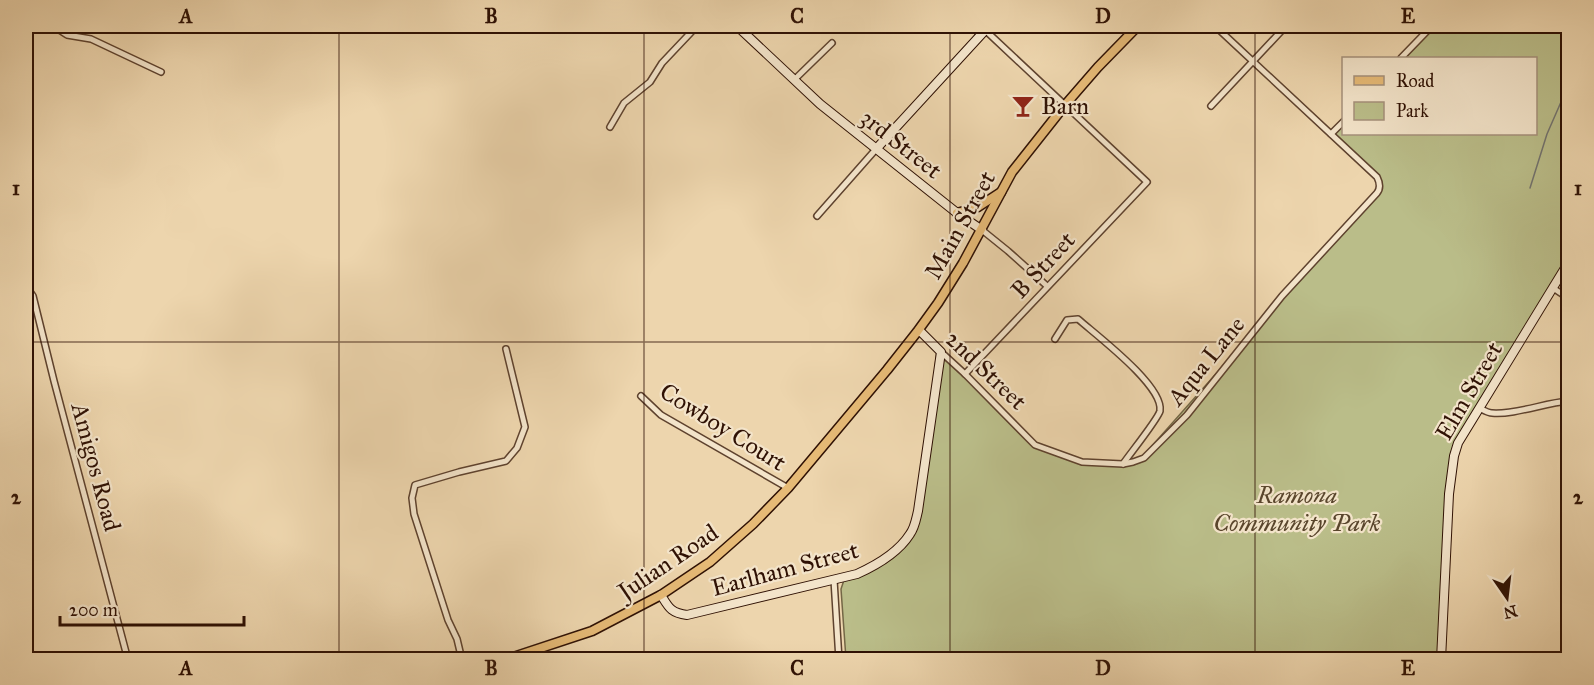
<svg xmlns="http://www.w3.org/2000/svg" width="1594" height="685" font-family="'IM FELL Great Primer',serif">
<rect width="100%" height="100%" fill="#edd5ad"/>
<filter id="stains"><feTurbulence type="fractalNoise" baseFrequency=".00333" numOctaves="4"/><feColorMatrix values="0 0 0 0 .2 0 0 0 0 .09 0 0 0 0 .02 0 0 0 .5 -.17"/></filter>
<radialGradient id="worn" r=".72"><stop offset=".6" stop-color="#630" stop-opacity="0"/><stop offset="1" stop-color="#630" stop-opacity=".3"/></radialGradient>
<polygon fill="#babd89" stroke="#746746" stroke-width="1.5" points="1432,26 1568,26 1568,264 1454,456 1441,659 846,659 841,589 845,577 857,573 899,548 919,511 937,349 1034,445 1074,460 1125,464 1143,456 1379,190 1380,182 1331,134 1343,121 1344,134 1536,134 1536,58 1401,58"/>
<g fill="none" stroke-linecap="round" stroke-linejoin="round">
<polyline stroke="#72736f" stroke-width="1.5" points="1530,188 1547,134 1568,86"/>
<g stroke="#5e422e" stroke-width="8">
<g id="street">
<polyline points="53,26 67,35 91,39 161,72"/>
<polyline points="971,26 981,35"/>
<polyline points="1401,58 1432,26"/>
<polyline points="794,80 832,43"/>
<polyline points="1211,106 1286,26"/>
<polyline points="610,127 624,103 650,82 662,63 697,26"/>
<polyline points="1331,134 1344,121"/>
<polyline points="817,216 877,148"/>
<polyline points="982,230 1008,251 1047,286"/>
<polyline points="26,286 33,296 54,381 128,660"/>
<polyline points="1553,288 1568,298"/>
<path d="M 1055,339 L 1067,320 L 1078,319 C 1096,335 1164,386 1160,411 C 1158,419 1129,455 1123,464"/>
<path d="M 941,352 L 965,374 L 1035,445 L 1082,462 L 1123,464 L 1133,462 L 1144,458 L 1187,415 L 1282,296 L 1377,193 C 1381,188 1380,183 1377,177 L 1215,26"/>
<polyline points="965,374 1147,182 985,30"/>
<polyline points="641,396 661,415 788,488"/>
<path d="M 1479,408 C 1483,410 1488,413 1492,413 C 1514,415 1545,403 1568,401"/>
<polyline points="834,580 839,660"/>
<polyline points="462,660 457,639 448,620 414,514 412,498 415,485 459,472 506,461 517,448 525,427 506,349"/>
</g>
</g>
<g stroke="#2f1104" stroke-width="10">
<g id="secondary">
<polyline points="737,26 820,104 957,213 982,230"/>
<polyline points="877,148 989,26"/>
<path d="M 661,595 C 669,608 671,613 687,615 L 857,574 C 877,565 898,553 910,534 C 915,527 916,519 918,511 L 941,352 L 919,330"/>
<polyline points="1441,660 1449,494 1454,456 1458,443 1568,263"/>
</g>
</g>
<g stroke="#2f1104" stroke-width="11">
<g id="primary">
<polyline points="957,213 978,207 1001,192"/>
<polyline points="504,660 592,631 661,595 710,562 753,524 788,488 887,370 917,332 938,303 963,263 1012,172 1065,105 1098,67 1138,26"/>
</g>
</g>
<use href="#street" stroke="#f3e4ca" stroke-width="5"/>
<use href="#secondary" stroke="#f3e4ca" stroke-width="8"/>
<use href="#primary" stroke="#e6ba76" stroke-width="8"/>
</g>
<path fill="none" stroke="#2f1104" stroke-width="1.5" stroke-opacity="0.55" d="M 339,26 L 339,660M 644,26 L 644,660M 950,26 L 950,660M 1255,26 L 1255,660M 26,342 L 1568,342"/>
<defs>
<g id="bar-bare" transform="scale(1.8)"><path d="M-6-5H6L.8 .8V4.5H3.5V6h-7V4.5H-.8V.8Z" fill="#8f2418" stroke="#f3e4ca" stroke-width="2.5" paint-order="stroke"/></g>
</defs>
<g fill-rule="evenodd">
<use href="#bar-bare" x="1023" y="106"/>
</g>
<g text-anchor="middle" stroke-width="4.5" stroke-linejoin="round" paint-order="stroke">
<g font-size="24" fill="#2f1104" stroke="#f3e4ca" text-anchor="start">
<text x="1041" y="114">Barn</text>
</g>
<g font-size="24" fill="#2f1104" stroke="#f3e4ca">
<text transform="translate(901 144) rotate(38)" y="8">3rd Street</text>
<text transform="translate(960 225) rotate(-61)" y="8">Main Street</text>
<text transform="translate(1043 265) rotate(-47)" y="8">B Street</text>
<text transform="translate(1206 361) rotate(-51)" y="8">Aqua Lane</text>
<text transform="translate(986 370) rotate(44)" y="8">2nd Street</text>
<text transform="translate(1469 391) rotate(-60)" y="8">Elm Street</text>
<text transform="translate(723 427) rotate(32)" y="8">Cowboy Court</text>
<text transform="translate(96 467) rotate(75)" y="8">Amigos Road</text>
<text transform="translate(668 562) rotate(-34)" y="8">Julian Road</text>
<text transform="translate(785 569) rotate(-15)" y="8">Earlham Street</text>
</g>
<g font-size="24" font-style="italic" fill="#59452c" stroke="#f3e4ca">
<text x="1297" y="503">Ramona<tspan x="1297" dy="28">Community Park</tspan></text>
</g>
</g>
<rect width="1594" height="685" fill="none" stroke="#edd5ad" stroke-width="66"/>
<rect x="1342" y="57" width="195" height="78" fill="#f3e4ca" stroke="#a5907b" stroke-width="1.5"/>
<rect x="1354" y="76" width="30" height="9" fill="#e6ba76" stroke="#a5907b" stroke-width="1.5"/>
<text x="1396" y="87" font-size="18" fill="#2f1104">Road</text>
<rect x="1354" y="102" width="30" height="18" fill="#babd89" stroke="#a5907b" stroke-width="1.5"/>
<text x="1396" y="117" font-size="18" fill="#2f1104">Park</text>
<g transform="translate(1507 598) rotate(166)" stroke="#f3e4ca" stroke-width="4.5" paint-order="stroke">
<path d="M0-4.5L10 22L0 15L-10 22Z" fill="#2f1104"/>
<text y="-9" font-size="16" font-weight="bold" text-anchor="middle" fill="#2f1104">N</text>
</g>
<path d="M60 616v9h184v-9" fill="none" stroke="#2f1104" stroke-width="3"/>
<text x="69" y="616" font-size="18" fill="#2f1104" stroke="#f3e4ca" stroke-width="4.5" paint-order="stroke">200 m</text>
<rect x="33" y="33" width="1528" height="619" fill="none" stroke="#2f1104" stroke-width="2"/>
<g font-size="20" text-anchor="middle" font-weight="bold" fill="#2f1104">
<text x="186" y="23">A</text>
<text x="491" y="23">B</text>
<text x="797" y="23">C</text>
<text x="1103" y="23">D</text>
<text x="1408" y="23">E</text>
<text x="16" y="195">1</text>
<text x="1578" y="195">1</text>
<text x="16" y="504">2</text>
<text x="1578" y="504">2</text>
<text x="186" y="675">A</text>
<text x="491" y="675">B</text>
<text x="797" y="675">C</text>
<text x="1103" y="675">D</text>
<text x="1408" y="675">E</text>
</g>
<rect width="100%" height="100%" filter="url(#stains)"/>
<rect width="100%" height="100%" fill="url(#worn)"/>
</svg>
